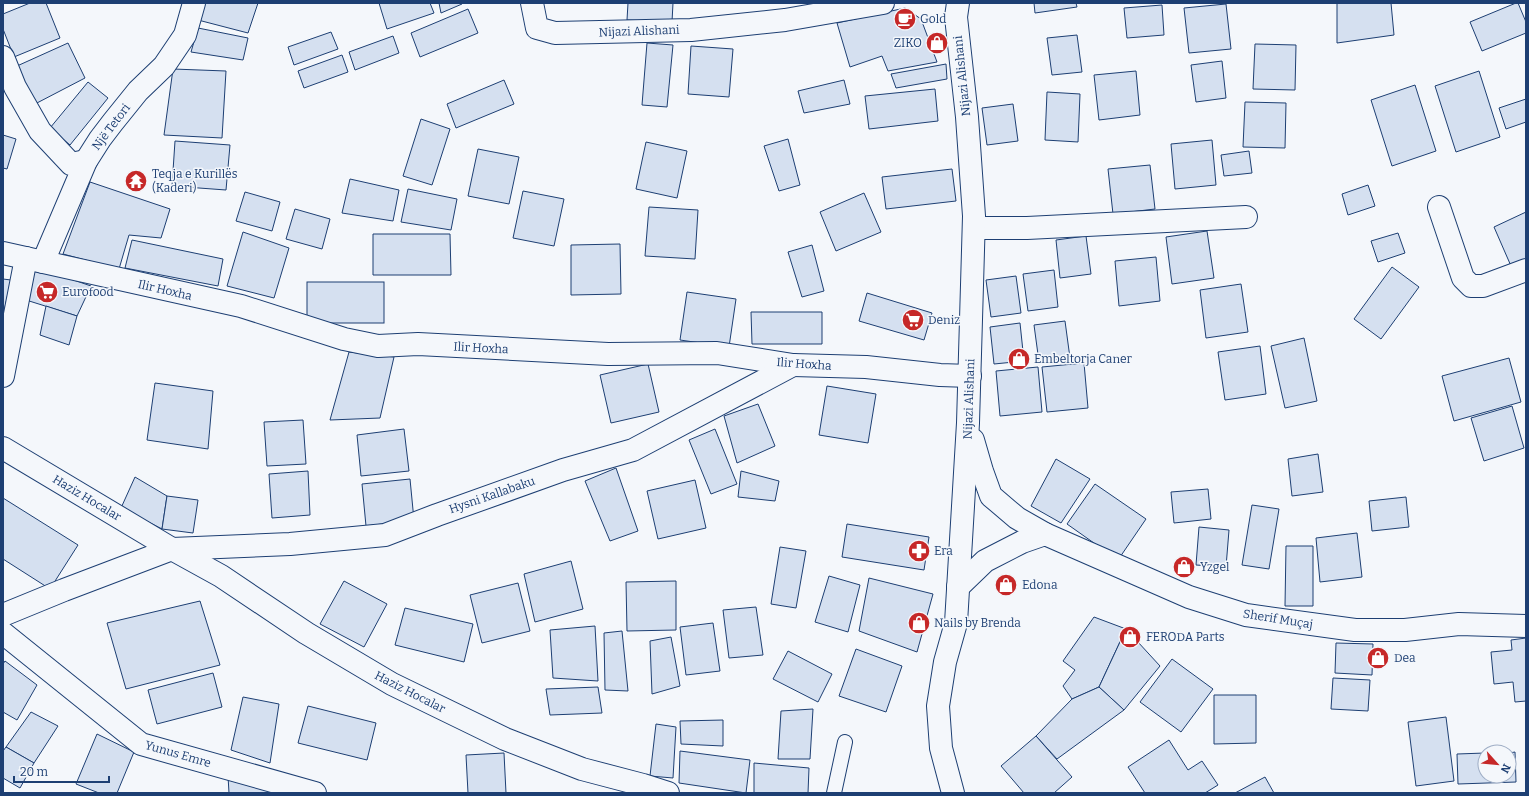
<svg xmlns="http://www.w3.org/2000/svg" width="1529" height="796" font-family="Bitter,serif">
<rect width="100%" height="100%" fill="#f4f7fb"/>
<g fill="#d5e0f0" stroke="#1d3f73">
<polygon points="30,3 46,3 60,38 14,57 3,29 3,14"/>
<polygon points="205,3 258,3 248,33 198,20"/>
<polygon points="379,3 430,3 434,13 387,29"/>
<polygon points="439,3 462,3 462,4 441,13"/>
<polygon points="628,3 673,3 672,22 627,20"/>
<polygon points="1034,3 1076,3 1077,7 1035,13"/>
<polygon points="1337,3 1391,3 1394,35 1337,43"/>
<polygon points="1516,3 1518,3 1526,22 1526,33 1482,51 1470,22"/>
<polygon points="1226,4 1231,49 1189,53 1184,8"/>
<polygon points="1162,5 1164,35 1127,38 1124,8"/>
<polygon points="905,8 921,19 937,62 888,71 882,56 850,67 837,23"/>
<polygon points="468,9 478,33 420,57 411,33"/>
<polygon points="198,28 248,38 243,60 191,52"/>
<polygon points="331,32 338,49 294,65 288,47"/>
<polygon points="1077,35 1082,72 1052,75 1047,38"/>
<polygon points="393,36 399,53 355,70 349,52"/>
<polygon points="68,43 85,78 35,104 17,66"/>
<polygon points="647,43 673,45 667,107 642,105"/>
<polygon points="1255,44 1296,45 1295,90 1253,89"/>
<polygon points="691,46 733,49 729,97 688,94"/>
<polygon points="342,55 348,72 304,88 298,71"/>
<polygon points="1222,61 1226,98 1196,102 1191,65"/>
<polygon points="946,64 947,79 896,88 891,74"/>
<polygon points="173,69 226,71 222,138 164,135"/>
<polygon points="1136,71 1140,115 1099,120 1094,75"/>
<polygon points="1479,71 1500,137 1456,152 1435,86"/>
<polygon points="504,80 514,104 456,128 447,104"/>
<polygon points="844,80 850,104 804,113 798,91"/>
<polygon points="88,82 108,98 70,145 50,128"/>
<polygon points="1415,85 1436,151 1392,166 1371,100"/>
<polygon points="935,89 938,121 869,129 865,96"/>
<polygon points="1047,92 1080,94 1078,142 1045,140"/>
<polygon points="1526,99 1526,122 1506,129 1499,108"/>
<polygon points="1245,102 1286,103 1285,148 1243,147"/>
<polygon points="1013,104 1018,141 987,145 982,108"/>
<polygon points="421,119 450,129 432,185 403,176"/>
<polygon points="3,135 16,139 7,169 3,168"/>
<polygon points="788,139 800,185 779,191 764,146"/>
<polygon points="1212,140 1216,185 1175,189 1171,144"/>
<polygon points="175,141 230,145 226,190 172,186"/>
<polygon points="646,142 687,151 677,198 636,189"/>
<polygon points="478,149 519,157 509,204 468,196"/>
<polygon points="1249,151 1252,173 1224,176 1221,155"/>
<polygon points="1150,165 1155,209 1113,214 1108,169"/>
<polygon points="952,169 956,201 886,209 882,177"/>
<polygon points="350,179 399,190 393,221 342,213"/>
<polygon points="90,182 170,209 161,238 129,235 119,269 63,254"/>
<polygon points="1368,185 1375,206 1348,215 1342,194"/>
<polygon points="408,189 457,199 451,230 401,222"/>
<polygon points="523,191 564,199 554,246 513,238"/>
<polygon points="245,192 280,202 272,231 236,221"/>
<polygon points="864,193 881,232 836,251 820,212"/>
<polygon points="649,207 698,210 695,259 645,256"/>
<polygon points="295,209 330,219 322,249 286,239"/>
<polygon points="1526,212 1526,259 1511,266 1494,227"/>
<polygon points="1207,231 1214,278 1172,284 1166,237"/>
<polygon points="243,232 289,248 274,298 227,286"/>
<polygon points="1398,233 1405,253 1378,262 1371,241"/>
<polygon points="373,234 450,234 451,275 373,275"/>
<polygon points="1086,236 1091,274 1060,278 1056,240"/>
<polygon points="132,240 223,259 218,286 125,268"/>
<polygon points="620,244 621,294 571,295 571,245"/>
<polygon points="812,245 824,291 802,297 788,252"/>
<polygon points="1156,257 1160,301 1119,306 1115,261"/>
<polygon points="36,267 91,286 77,316 26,300"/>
<polygon points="1392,267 1419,287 1381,339 1354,319"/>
<polygon points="1054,270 1058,307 1028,311 1023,274"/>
<polygon points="1016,276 1021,313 991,317 986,280"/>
<polygon points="3,279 11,280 3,316"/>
<rect x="307" y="282" width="77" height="41"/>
<polygon points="1241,284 1248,332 1206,338 1200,290"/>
<polygon points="687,292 736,299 729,347 680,340"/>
<polygon points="867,293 932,313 924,340 859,321"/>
<polygon points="46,306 77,316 69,345 40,335"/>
<polygon points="751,312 822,312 822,344 752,344"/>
<polygon points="1065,321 1070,358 1039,362 1034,325"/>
<polygon points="1020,323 1024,361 994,364 990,327"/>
<polygon points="1304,338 1317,401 1285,408 1271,346"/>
<polygon points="1260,346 1266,394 1225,400 1218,352"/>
<polygon points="349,352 394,357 380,418 330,420"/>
<polygon points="1509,358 1521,402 1454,421 1442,376"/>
<polygon points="1084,363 1088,408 1047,412 1042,367"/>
<polygon points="648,364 659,412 611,423 600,375"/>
<polygon points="1038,367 1042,412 1000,416 996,371"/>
<polygon points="155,383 213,391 208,449 147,440"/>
<polygon points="827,386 876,394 868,443 819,435"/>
<polygon points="758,404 775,446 737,463 724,416"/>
<polygon points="1512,406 1524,448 1484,461 1471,418"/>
<polygon points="303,420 306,464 267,466 264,422"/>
<polygon points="404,429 409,471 361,476 357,435"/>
<polygon points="715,429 737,484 711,494 689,440"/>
<polygon points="1318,454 1323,492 1292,496 1288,459"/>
<polygon points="1056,459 1090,479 1061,523 1031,506"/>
<polygon points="616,468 638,531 610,541 585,481"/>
<polygon points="308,471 310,515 272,518 269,474"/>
<polygon points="741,471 779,481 775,501 738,497"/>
<polygon points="135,477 167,496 162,529 121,508"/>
<polygon points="410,479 414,520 366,526 362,484"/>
<polygon points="695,480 706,528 658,539 647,491"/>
<polygon points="1095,484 1146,519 1118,560 1067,524"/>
<polygon points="1208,489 1211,519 1174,523 1171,492"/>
<polygon points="167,496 198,500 193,533 162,529"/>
<polygon points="1406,497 1409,527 1372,531 1369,501"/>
<polygon points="3,498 78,545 50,589 3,559"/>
<polygon points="1252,505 1279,509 1269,569 1242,565"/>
<polygon points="847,524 929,537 924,570 842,557"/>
<polygon points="1199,527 1229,530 1226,567 1196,565"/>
<polygon points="1357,533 1362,577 1320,582 1316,538"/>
<polygon points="1286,546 1313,546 1313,606 1285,606"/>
<polygon points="780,547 806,551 796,608 771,604"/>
<polygon points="571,561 583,609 535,622 524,574"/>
<polygon points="829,576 860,585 848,632 815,622"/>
<polygon points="869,578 933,594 917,652 859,631"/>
<polygon points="344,581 387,604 364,647 320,624"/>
<polygon points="676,581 676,630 627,631 626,582"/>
<polygon points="518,583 530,631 482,643 470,595"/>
<polygon points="200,601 220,665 126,689 107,623"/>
<polygon points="756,607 763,655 729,658 723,610"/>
<polygon points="405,608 473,624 464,662 395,645"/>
<polygon points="1094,617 1126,629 1099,687 1072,699 1063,686 1075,670 1063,661"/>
<polygon points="713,623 720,671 686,675 680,627"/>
<polygon points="595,626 598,681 553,678 550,630"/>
<polygon points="1126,629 1160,666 1124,710 1099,687"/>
<polygon points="622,631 628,691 605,690 604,633"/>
<polygon points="671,637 680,686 652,694 650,641"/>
<polygon points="1526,638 1526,701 1515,702 1513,682 1494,684 1491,652 1512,650 1511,640"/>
<polygon points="1336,643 1373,644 1372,675 1335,673"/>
<polygon points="856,649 902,666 886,712 839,696"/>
<polygon points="788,651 832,674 818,702 773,679"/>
<polygon points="1172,659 1213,689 1181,732 1140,702"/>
<polygon points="5,661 37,685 17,720 3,712 3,664"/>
<polygon points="213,673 222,707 157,724 148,690"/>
<polygon points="1333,678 1370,680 1368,711 1331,709"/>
<polygon points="598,687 602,713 550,715 546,689"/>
<polygon points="1099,687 1124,710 1057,759 1036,736 1072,699"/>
<polygon points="1214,695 1256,695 1256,743 1214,744"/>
<polygon points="243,697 279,704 270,763 231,750"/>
<polygon points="308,706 376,723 367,760 298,743"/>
<polygon points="813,709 810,759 778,759 781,711"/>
<polygon points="31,712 58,726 34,763 6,747"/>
<polygon points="1446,717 1454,781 1416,786 1408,722"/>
<polygon points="723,720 723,746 681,744 680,721"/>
<polygon points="656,724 676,727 673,778 650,776"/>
<polygon points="97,734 134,752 117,793 99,793 76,784"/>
<polygon points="1036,736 1072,777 1054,793 1024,793 1001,766"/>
<polygon points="1169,740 1188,770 1202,761 1218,785 1205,793 1145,793 1128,767"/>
<polygon points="6,747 34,763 20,788 3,778 3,751"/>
<polygon points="680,751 750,760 746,793 679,783"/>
<polygon points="1515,752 1516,782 1458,784 1457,754 1485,753 1485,776 1509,776 1509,753"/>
<polygon points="504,753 506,793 468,793 466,755"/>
<polygon points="754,763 809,768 808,793 754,793"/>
<polygon points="228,776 273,793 229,793"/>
<polygon points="1265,777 1274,793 1235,793"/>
</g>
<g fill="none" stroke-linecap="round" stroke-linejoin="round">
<g stroke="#1d3f73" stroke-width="16">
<polyline id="service" points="834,793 845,742"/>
</g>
<g stroke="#1d3f73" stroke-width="24">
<g id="minor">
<polyline points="532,3 537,28 555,33 691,30 785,20 883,3"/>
<polyline points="3,57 15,87 40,131 71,164 86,161"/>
<polyline points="1439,207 1463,278 1471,286 1483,286 1526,270"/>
<polyline points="974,228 1027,228 1246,217"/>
<polyline points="3,253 241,306 344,339 378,346 418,344 608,354 717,353 793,365 866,367 940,375 970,376"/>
<polyline points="43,262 86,161 100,139 113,122 138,91 164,66 185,35 194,3"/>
<polyline points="3,376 26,258"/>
<polyline points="973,440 982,471 991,496 1017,518 1045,534"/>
<polyline points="3,448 172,549 221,576 306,633 392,684 505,739 582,769 643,785 668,793"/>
<polyline points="958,587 985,561 1022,542 1045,534 1189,597 1246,615 1355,630 1405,630 1459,624 1526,626"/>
<polyline points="3,615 64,590 172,549 290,544 385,535 437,515 563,470 633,450 793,365"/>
<polyline points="3,633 141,744 315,793"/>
<polyline points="953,793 941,748 938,706 945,662 956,623 968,423 974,216 967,117 956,17 958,3"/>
</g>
</g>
<use href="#service" stroke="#f4f7fb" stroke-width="14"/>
<use href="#minor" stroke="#f4f7fb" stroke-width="22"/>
</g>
<defs>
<g id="cafe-disc" transform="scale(1.15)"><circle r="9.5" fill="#c62828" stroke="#f4f7fb"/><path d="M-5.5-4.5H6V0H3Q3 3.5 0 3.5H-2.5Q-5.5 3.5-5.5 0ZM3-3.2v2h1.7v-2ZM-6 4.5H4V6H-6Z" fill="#fff"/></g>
<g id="shop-disc" transform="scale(1.15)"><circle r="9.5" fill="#c62828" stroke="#f4f7fb"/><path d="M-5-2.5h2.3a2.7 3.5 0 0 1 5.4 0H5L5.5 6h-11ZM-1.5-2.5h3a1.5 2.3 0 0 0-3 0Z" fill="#fff"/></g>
<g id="temple-disc" transform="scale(1.15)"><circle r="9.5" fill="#c62828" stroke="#f4f7fb"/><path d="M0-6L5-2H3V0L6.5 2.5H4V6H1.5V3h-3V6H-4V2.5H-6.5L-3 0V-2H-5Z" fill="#fff"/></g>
<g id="supermarket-disc" transform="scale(1.15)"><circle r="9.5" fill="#c62828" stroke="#f4f7fb"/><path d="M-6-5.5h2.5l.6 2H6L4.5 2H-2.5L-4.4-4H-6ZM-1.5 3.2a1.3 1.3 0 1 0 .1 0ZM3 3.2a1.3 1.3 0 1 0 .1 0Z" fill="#fff"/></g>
<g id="pharmacy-disc" transform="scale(1.15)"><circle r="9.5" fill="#c62828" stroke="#f4f7fb"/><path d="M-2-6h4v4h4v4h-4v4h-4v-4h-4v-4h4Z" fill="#fff"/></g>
</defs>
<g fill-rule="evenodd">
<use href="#cafe-disc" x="905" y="19"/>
<use href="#shop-disc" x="937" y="43"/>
<use href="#temple-disc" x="136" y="181"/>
<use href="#supermarket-disc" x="47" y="292"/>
<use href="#supermarket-disc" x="913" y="320"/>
<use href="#shop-disc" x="1019" y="359"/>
<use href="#pharmacy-disc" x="919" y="551"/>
<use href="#shop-disc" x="1184" y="567"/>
<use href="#shop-disc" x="1006" y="585"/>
<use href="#shop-disc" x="919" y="623"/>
<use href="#shop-disc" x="1130" y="637"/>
<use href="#shop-disc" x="1378" y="658"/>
</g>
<g text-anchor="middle" stroke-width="3" stroke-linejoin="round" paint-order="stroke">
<g font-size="12" fill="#1d3f73" stroke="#f4f7fb" text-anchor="start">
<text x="920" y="23">Gold</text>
<text x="922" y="47" text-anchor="end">ZIKO</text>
<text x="152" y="178">Teqja e Kurillës<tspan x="152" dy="14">(Kaderi)</tspan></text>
<text x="62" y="296">Eurofood</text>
<text x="928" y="324">Deniz</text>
<text x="1034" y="363">Embeltorja Caner</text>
<text x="934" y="555">Era</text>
<text x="1200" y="571">Yzgel</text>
<text x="1022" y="589">Edona</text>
<text x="934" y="627">Nails by Brenda</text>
<text x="1146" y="641">FERODA Parts</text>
<text x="1394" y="662">Dea</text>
</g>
<g font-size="12" fill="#1d3f73" stroke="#f4f7fb">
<text transform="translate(639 31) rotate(-2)" y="4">Nijazi Alishani</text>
<text transform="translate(962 76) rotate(-96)" y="4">Nijazi Alishani</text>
<text transform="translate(111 127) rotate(-53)" y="4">Një Tetori</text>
<text transform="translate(165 290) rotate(13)" y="4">Ilir Hoxha</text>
<text transform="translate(481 348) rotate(3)" y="4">Ilir Hoxha</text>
<text transform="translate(804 364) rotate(4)" y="4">Ilir Hoxha</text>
<text transform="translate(969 399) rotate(-88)" y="4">Nijazi Alishani</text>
<text transform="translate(492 495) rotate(-19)" y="4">Hysni Kallabaku</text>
<text transform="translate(87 498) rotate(31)" y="4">Haziz Hocalar</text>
<text transform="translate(1278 619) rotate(9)" y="4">Sherif Muçaj</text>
<text transform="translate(410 692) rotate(27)" y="4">Haziz Hocalar</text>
<text transform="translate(178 754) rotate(16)" y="4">Yunus Emre</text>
</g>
</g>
<rect width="1529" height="796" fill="none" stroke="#1d3f73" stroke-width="8"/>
<g transform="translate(1497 764) rotate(117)"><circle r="19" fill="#f4f7fb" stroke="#9eadc5"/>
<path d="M0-3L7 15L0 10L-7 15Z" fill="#c62828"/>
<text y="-6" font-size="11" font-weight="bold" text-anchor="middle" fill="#1d3f73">N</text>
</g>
<path d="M14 776v6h95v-6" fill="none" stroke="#1d3f73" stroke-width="2"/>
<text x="20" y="776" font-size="12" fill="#1d3f73" stroke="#f4f7fb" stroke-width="3" paint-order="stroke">20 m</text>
</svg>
